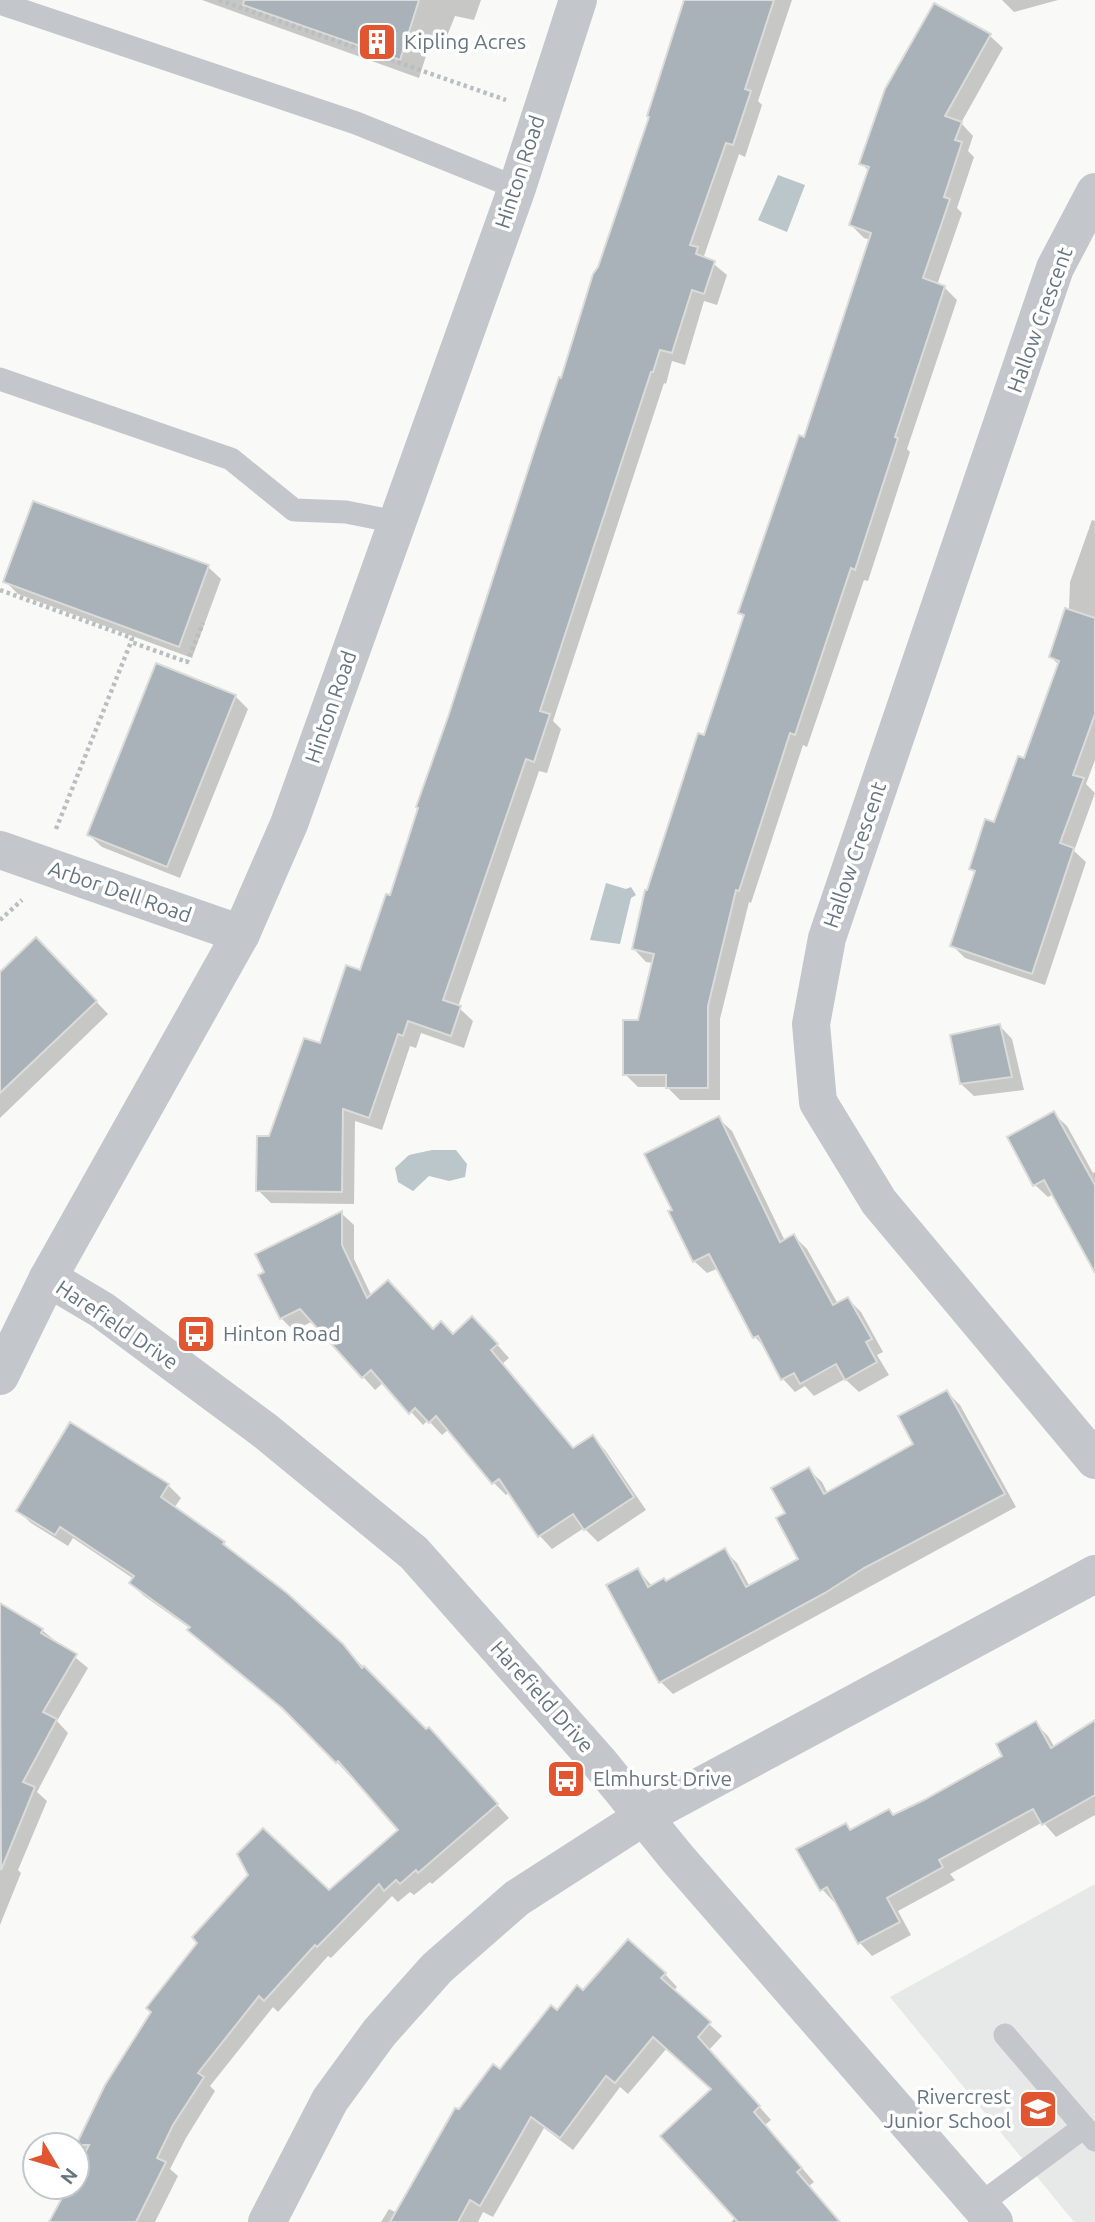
<svg xmlns="http://www.w3.org/2000/svg" width="1095" height="2222" font-family="Ubuntu,sans-serif">
<rect width="100%" height="100%" fill="#f9f9f7"/>
<polygon fill="#e7e8e8" points="1095,1884 1095,2222 1074,2222 890,1997"/>
<g fill="#bac6ca">
<polygon points="778,175 805,185 787,232 758,220"/>
<polygon points="606,883 626,889 631,887 636,895 631,898 620,944 590,940"/>
<polygon points="432,1150 456,1150 467,1164 465,1177 449,1181 429,1176 413,1191 398,1182 395,1168 409,1155"/>
</g>
<g fill="#0003">
<polygon points="202,0 481,0 474,20 455,16 445,41 431,40 419,78"/>
<polygon points="685,0 792,0 758,101 762,105 745,157 739,154 704,256 727,275 717,305 704,301 685,365 672,361 666,384 664,383 553,721 561,729 547,773 539,771 458,1007 473,1021 464,1048 421,1033 416,1048 410,1046 382,1130 355,1121 354,1204 271,1203 258,1190 270,1137 361,972 391,897 650,117"/>
<polygon points="1002,0 1058,0 1014,12"/>
<polygon points="934,5 990,36 1003,48 961,123 973,136 968,151 974,157 957,208 962,213 937,285 944,287 957,300 907,449 910,452 868,581 864,580 807,747 803,745 751,903 749,902 720,1019 720,1100 680,1100 667,1087 638,1087 625,1074 653,963 646,962 634,949 745,618 740,613 805,439 871,240 864,238 851,225 869,171 861,163"/>
<polygon points="1092,520 1095,521 1095,760 1086,784 1095,793 1074,851 1086,862 1045,985 965,958 952,945 976,873 971,869 1025,760 1060,666 1051,657 1069,609 1070,582"/>
<polygon points="208,567 221,579 192,658 18,594 5,581"/>
<polygon points="235,696 248,709 180,878 102,847 89,835"/>
<polygon points="49,952 108,1014 0,1118 0,974"/>
<polygon points="1000,1026 1012,1039 1024,1090 974,1096 961,1084"/>
<polygon points="1054,1114 1067,1126 1093,1173 1095,1172 1095,1249 1054,1194 1048,1197 1035,1185"/>
<polygon points="719,1119 732,1131 785,1241 794,1236 807,1249 838,1304 848,1299 861,1312 883,1352 877,1355 889,1375 859,1392 845,1379 814,1396 805,1386 795,1392 783,1379 767,1350 755,1337 719,1268 707,1273 694,1261 674,1211"/>
<polygon points="341,1213 354,1225 354,1259 372,1297 433,1331 453,1335 485,1331 509,1358 502,1364 574,1449 592,1437 605,1450 646,1510 598,1542 584,1528 552,1549 540,1536 510,1492 506,1495 494,1483 449,1429 442,1435 428,1420 423,1425 384,1382 375,1390 313,1321 294,1331 281,1318"/>
<polygon points="947,1392 960,1405 1016,1507 673,1694 661,1682 638,1570 652,1586 667,1582 724,1550 737,1563 750,1587 801,1560 787,1514 809,1470 822,1482 828,1494 916,1445"/>
<polygon points="168,1485 181,1498 174,1508 223,1543 342,1645 426,1731 441,1742 509,1818 432,1884 430,1882 414,1895 410,1892 398,1902 392,1896 331,1958 328,1956 278,2012 273,2007 210,2086 215,2091 186,2138 170,2169 178,2176 155,2222 51,2222 69,2187 77,2187 79,2169 77,2167 77,2147 107,2086 401,1830 296,1719 202,1643 190,1630 191,1629 144,1596 131,1583 134,1579 73,1538 68,1546 31,1523 18,1511"/>
<polygon points="0,1605 42,1630 88,1668 57,1721 68,1733 37,1792 47,1801 18,1870 21,1873 0,1925"/>
<polygon points="1095,1722 1095,1815 1056,1837 1043,1822 950,1874 955,1880 898,1911 911,1935 872,1956 860,1943 837,1901 834,1902 822,1889 846,1826 851,1831 889,1811 894,1816 1005,1756 1036,1724 1048,1736 1055,1748"/>
<polygon points="665,1974 677,1987 673,1991 722,2036 709,2050 771,2120 765,2125 814,2182 809,2186 840,2222 731,2222 736,2217 713,2090 667,2048 628,2094 620,2087 573,2150 544,2128 493,2217 483,2212 478,2222 381,2222 389,2209 397,2213 459,2111 558,2012 583,1992"/>
</g>
<g fill="#a9b2b8" stroke="#dbdbd9" stroke-width="2">
<polygon points="244,0 419,0 400,60 243,5"/>
<polygon points="684,0 774,0 745,89 751,91 733,145 726,143 690,245 698,247 696,254 715,261 704,294 692,290 672,353 660,350 653,372 651,372 540,711 550,714 534,762 526,759 443,1000 461,1006 451,1036 408,1021 403,1036 398,1034 369,1118 343,1109 342,1192 256,1191 257,1136 269,1136 304,1038 320,1043 346,965 360,970 386,894 390,895 418,808 416,807 448,717 540,433 559,377 561,378 593,274 598,267 649,117 647,116"/>
<polygon points="934,3 991,34 945,116 962,122 955,140 962,142 944,197 950,199 923,278 945,286 895,437 898,438 855,570 851,568 795,735 790,733 739,891 736,890 708,1006 708,1088 666,1088 666,1075 623,1075 623,1020 638,1020 654,954 632,949 645,890 647,890 698,733 704,735 744,615 738,613 799,435 804,437 871,233 849,225 869,167 859,164 885,89"/>
<polygon points="33,501 209,565 179,647 3,582"/>
<polygon points="1065,608 1095,618 1095,714 1073,775 1084,778 1060,843 1074,848 1032,974 950,946 975,871 969,869 985,819 994,822 1018,756 1024,758 1059,661 1049,657"/>
<polygon points="156,663 236,695 167,867 87,835"/>
<polygon points="36,937 97,1001 0,1093 0,972"/>
<polygon points="1000,1024 1012,1077 960,1084 950,1035"/>
<polygon points="1054,1111 1095,1185 1095,1273 1044,1180 1033,1186 1007,1137"/>
<polygon points="719,1116 780,1242 794,1234 833,1305 848,1297 872,1339 866,1342 877,1362 845,1380 836,1364 800,1384 794,1373 781,1380 758,1336 753,1338 709,1254 693,1262 668,1211 672,1210 644,1154"/>
<polygon points="342,1211 342,1245 367,1298 388,1280 433,1329 441,1321 453,1334 472,1316 498,1344 491,1350 573,1448 593,1435 634,1497 584,1530 573,1514 538,1537 499,1479 492,1484 436,1416 429,1423 415,1408 409,1414 371,1370 362,1378 300,1309 280,1319 258,1275 264,1272 255,1254"/>
<polygon points="947,1390 1005,1494 864,1568 825,1593 659,1683 606,1585 638,1568 648,1587 664,1578 666,1581 725,1548 746,1587 798,1559 776,1518 785,1513 771,1488 809,1467 824,1494 913,1444 898,1416"/>
<polygon points="70,1422 169,1484 161,1497 225,1542 223,1544 287,1593 343,1644 362,1668 364,1666 426,1729 429,1727 498,1804 418,1873 416,1870 400,1884 396,1880 384,1891 379,1884 317,1947 315,1945 264,2001 259,1996 198,2073 204,2077 173,2125 157,2158 166,2162 136,2222 49,2222 68,2187 77,2187 77,2169 89,2145 76,2145 105,2085 151,2012 146,2008 197,1943 192,1937 248,1875 237,1854 263,1828 329,1890 398,1830 338,1761 336,1763 282,1708 187,1630 190,1627 129,1583 134,1576 60,1527 55,1535 16,1511"/>
<polygon points="0,1603 43,1629 41,1633 77,1654 43,1712 57,1719 23,1782 35,1787 1,1870"/>
<polygon points="1095,1720 1095,1795 1042,1825 1033,1809 939,1860 943,1867 887,1898 900,1922 858,1944 827,1887 820,1891 796,1849 846,1823 850,1830 889,1809 893,1815 924,1800 1002,1756 996,1744 1036,1721 1051,1748"/>
<polygon points="628,1939 666,1973 661,1978 711,2022 698,2037 760,2106 754,2112 802,2168 797,2172 840,2222 738,2222 660,2136 711,2089 653,2037 615,2083 606,2076 560,2138 531,2117 480,2206 470,2200 458,2222 390,2222 455,2108 459,2109 493,2064 500,2069 551,2005 557,2010 577,1985 583,1990"/>
</g>
<g fill="none" stroke-linecap="round" stroke-linejoin="round">
<g stroke="#bbbec1" stroke-width="4.5" stroke-dasharray="3.5 3.5" stroke-linecap="butt">
<polyline points="219,0 506,100"/>
<polyline points="0,590 132,638 131,642 187,662 203,623"/>
<polyline points="56,829 131,642"/>
<polyline points="0,920 22,900"/>
</g>
<g stroke="#c3c7cb" stroke-width="23">
<polyline points="0,3 356,123 517,188"/>
<polyline points="0,379 231,459 294,510 346,512 396,522"/>
<polyline points="1005,2035 1095,2140"/>
<polyline points="979,2205 1084,2127"/>
</g>
<g stroke="#c3c7cb" stroke-width="38">
<polyline points="1095,192 1055,268 827,938 811,1024 818,1102 879,1202 1095,1460"/>
<polyline points="0,850 241,934"/>
<polyline points="48,1278 102,1310 264,1430 414,1553 599,1762 678,1859 994,2222"/>
<polyline points="0,1376 48,1278 241,934 289,824 517,188 578,0"/>
<polyline points="267,2222 330,2100 379,2033 437,1968 517,1898 643,1817 1095,1574"/>
</g>
</g>
<defs>
<g id="building-square" transform="scale(2.0125)"><rect x="-9" y="-9" width="18" height="18" rx="4" fill="#e15630" stroke="#fff"/><path d="M-4-6H4V6H1V3H-1V6H-4ZM-2.5-4.3h1.7v1.8h-1.7ZM.8-4.3h1.7v1.8H.8ZM-2.5-1h1.7V.8h-1.7ZM.8-1h1.7V.8H.8Z" fill="#fff"/></g>
<g id="bus-square" transform="scale(2.0125)"><rect x="-9" y="-9" width="18" height="18" rx="4" fill="#e15630" stroke="#fff"/><path d="M-5-6H5V4H4V6H2V4H-2V6H-4V4H-5ZM-3.5-4V0h7V-4ZM-3.5 1.2v1.5H-2V1.2ZM2 1.2v1.5H3.5V1.2Z" fill="#fff"/></g>
<g id="school-square" transform="scale(2.0125)"><rect x="-9" y="-9" width="18" height="18" rx="4" fill="#e15630" stroke="#fff"/><path d="M0-5L7-2L0 1L-7-2ZM-4 1L0 2.5L4 1V4Q0 6-4 4Z" fill="#fff"/></g>
</defs>
<g fill-rule="evenodd">
<use href="#building-square" x="377" y="42"/>
<use href="#bus-square" x="196" y="1334"/>
<use href="#bus-square" x="566" y="1779"/>
<use href="#school-square" x="1038" y="2109"/>
</g>
<g text-anchor="middle" stroke-width="7" stroke-linejoin="round" paint-order="stroke">
<g font-size="21" fill="#657582" stroke="#fff" text-anchor="start">
<text x="404" y="49">Kipling Acres</text>
<text x="223" y="1341">Hinton Road</text>
<text x="593" y="1786">Elmhurst Drive</text>
<text x="1011" y="2104" text-anchor="end">Rivercrest<tspan x="1011" dy="24">Junior School</tspan></text>
</g>
<g font-size="21" fill="#657582" stroke="#fff">
<text transform="translate(520 172) rotate(-72)" y="7">Hinton Road</text>
<text transform="translate(1040 320) rotate(-70)" y="7">Hallow Crescent</text>
<text transform="translate(331 707) rotate(-71)" y="7">Hinton Road</text>
<text transform="translate(855 855) rotate(-71)" y="7">Hallow Crescent</text>
<text transform="translate(120 892) rotate(19)" y="7">Arbor Dell Road</text>
<text transform="translate(117 1325) rotate(34)" y="7">Harefield Drive</text>
<text transform="translate(542 1697) rotate(48)" y="7">Harefield Drive</text>
</g>
</g>
<g transform="translate(56 2166) rotate(128)"><circle r="33" fill="#ffffff" stroke="#c1c8cd" stroke-width="2"/>
<path d="M0-5L12 26L0 18L-12 26Z" fill="#e15630"/>
<text y="-10" font-size="19" font-weight="bold" text-anchor="middle" fill="#657582">N</text>
</g>
</svg>
